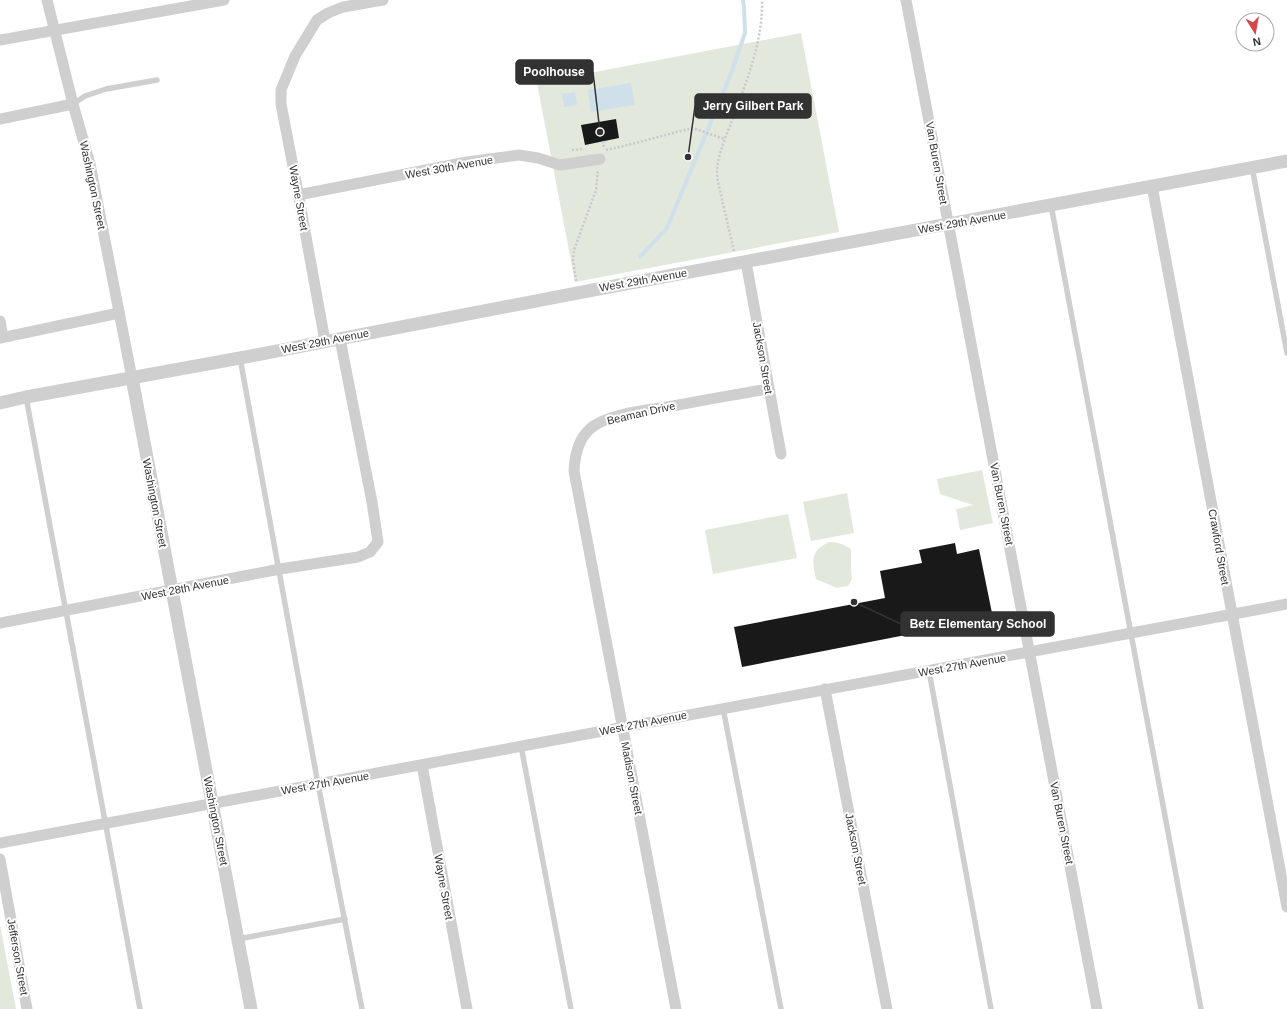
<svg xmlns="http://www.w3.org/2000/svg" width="1287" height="1009" font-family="Arial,sans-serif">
<rect width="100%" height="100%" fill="#fff"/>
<g fill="#e2e8dc">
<polygon points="801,33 839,232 575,282 537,83"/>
<polygon points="982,470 993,523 960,530 956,509 973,505 940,494 937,479"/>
<polygon points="847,493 854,533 811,541 803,502"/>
<polygon points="788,514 797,558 713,574 705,530"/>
<path d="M 829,542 C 838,542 843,544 851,549 L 851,568 L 852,579 L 848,586 L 837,588 L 816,579 C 812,561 810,551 829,542 Z"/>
<polygon points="0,925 16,1009 0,1009"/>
</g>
<g fill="#d0e0eb">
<polygon points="631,83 635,105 591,112 588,90"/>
<polygon points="575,92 577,105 564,107 562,94"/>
</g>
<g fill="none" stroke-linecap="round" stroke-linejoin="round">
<polyline stroke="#d0e0eb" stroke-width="4" points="640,257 667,228 732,71 745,33 744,7 743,0"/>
</g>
<g fill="#191919">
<polygon points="616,119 619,138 585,145 581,125"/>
<polygon points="955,543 957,554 979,549 993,618 742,667 734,627 885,598 880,571 922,563 919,550"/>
</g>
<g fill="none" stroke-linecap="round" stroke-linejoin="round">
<g stroke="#c9c9c9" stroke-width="2.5" stroke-dasharray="2 2" stroke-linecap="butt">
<polyline points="603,141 604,149"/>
<polyline points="572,150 583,149"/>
<polyline points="606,150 620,147 692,128 725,139"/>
<path d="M 734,251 C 730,235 727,220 723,204 C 721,193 717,181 717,171 C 718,153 727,134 733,118 C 747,80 763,41 762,0"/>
<polyline points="576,281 573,260 574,250 596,190 598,170"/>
</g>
<g stroke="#cfcfcf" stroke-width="5.5">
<polyline points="73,104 85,96 106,89 157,80"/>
<polyline points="1252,167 1287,353"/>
<polyline points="1051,205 1201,1009"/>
<polyline points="240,358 318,784 362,1009"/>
<polyline points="26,397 140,1009"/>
<polyline points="929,671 991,1009"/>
<polyline points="723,708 781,1009"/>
<polyline points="521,746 571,1009"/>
<polyline points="238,939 345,919"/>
</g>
<g stroke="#cfcfcf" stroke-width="11">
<polyline points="47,0 73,104 90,164 132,378"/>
<polyline points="906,0 1097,1009"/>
<polyline points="0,40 224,0"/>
<polyline points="0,119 73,104"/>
<polyline points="1152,186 1287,907"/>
<polyline points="298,195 467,162 519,155 538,158 560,165 600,159"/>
<polyline points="746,262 781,454"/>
<polyline points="0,321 3,337"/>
<polyline points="0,338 119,313"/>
<polyline points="325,341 297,187 281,104 281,90 295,56 317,20 328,13 343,7 383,0"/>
<polyline points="0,623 280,569 358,557 370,552 378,542 372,502 340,339"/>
<polyline points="825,689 887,1009"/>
<polyline points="422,765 467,1009"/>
<polyline points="0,843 1287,604"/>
<polyline points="0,859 27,1009"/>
<path d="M 676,1009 L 574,471 C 575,455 578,439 591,428 C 609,413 650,410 673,406 C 705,400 737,394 769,389"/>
</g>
<g stroke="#cfcfcf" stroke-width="13">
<polyline points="132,378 251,1009"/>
<polyline points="0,403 26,397 240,358 593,290 1287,161"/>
</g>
</g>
<g text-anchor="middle" stroke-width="4" stroke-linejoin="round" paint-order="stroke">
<g font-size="11" fill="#323232" stroke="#fff">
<text transform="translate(937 163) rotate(80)" y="4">Van Buren Street</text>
<text transform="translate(449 167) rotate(-10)" y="4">West 30th Avenue</text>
<text transform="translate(93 185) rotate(78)" y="4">Washington Street</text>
<text transform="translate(299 198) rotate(80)" y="4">Wayne Street</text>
<text transform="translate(962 222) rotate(-10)" y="4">West 29th Avenue</text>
<text transform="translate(643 280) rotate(-10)" y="4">West 29th Avenue</text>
<text transform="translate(325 341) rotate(-11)" y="4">West 29th Avenue</text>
<text transform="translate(763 358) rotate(80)" y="4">Jackson Street</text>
<text transform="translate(641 413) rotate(-13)" y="4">Beaman Drive</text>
<text transform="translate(155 503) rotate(79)" y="4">Washington Street</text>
<text transform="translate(1002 504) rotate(79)" y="4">Van Buren Street</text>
<text transform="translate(1219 547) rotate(80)" y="4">Crawford Street</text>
<text transform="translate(185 588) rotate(-11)" y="4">West 28th Avenue</text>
<text transform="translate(962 665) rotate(-10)" y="4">West 27th Avenue</text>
<text transform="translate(643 723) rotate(-11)" y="4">West 27th Avenue</text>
<text transform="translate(632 778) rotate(79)" y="4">Madison Street</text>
<text transform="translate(325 783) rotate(-10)" y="4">West 27th Avenue</text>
<text transform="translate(216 821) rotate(79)" y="4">Washington Street</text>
<text transform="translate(1062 823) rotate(79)" y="4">Van Buren Street</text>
<text transform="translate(856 849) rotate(79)" y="4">Jackson Street</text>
<text transform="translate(444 887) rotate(80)" y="4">Wayne Street</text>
<text transform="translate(18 957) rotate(80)" y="4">Jefferson Street</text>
</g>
</g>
<path fill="none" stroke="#323232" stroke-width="1.5" d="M600 132L593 72M688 157L695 106M854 602L901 624"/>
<g fill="#323232" stroke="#fff" stroke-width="1.5">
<circle cx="600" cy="132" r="4"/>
<circle cx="688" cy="157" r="4"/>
<circle cx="854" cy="602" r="4"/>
</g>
<g fill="#323232" stroke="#323232" stroke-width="1.5">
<rect x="516" y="60" width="77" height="24" rx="4"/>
<rect x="695" y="94" width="116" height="24" rx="4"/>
<rect x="901" y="612" width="153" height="24" rx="4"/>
</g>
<g font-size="12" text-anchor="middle" font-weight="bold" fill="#fff">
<text x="554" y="76">Poolhouse</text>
<text x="753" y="110">Jerry Gilbert Park</text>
<text x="978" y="628">Betz Elementary School</text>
</g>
<g transform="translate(1255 32) rotate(169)"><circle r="19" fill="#ffffff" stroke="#adadad"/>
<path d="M0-3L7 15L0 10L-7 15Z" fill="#d7464d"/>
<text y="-6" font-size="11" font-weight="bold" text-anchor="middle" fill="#323232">N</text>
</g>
</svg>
